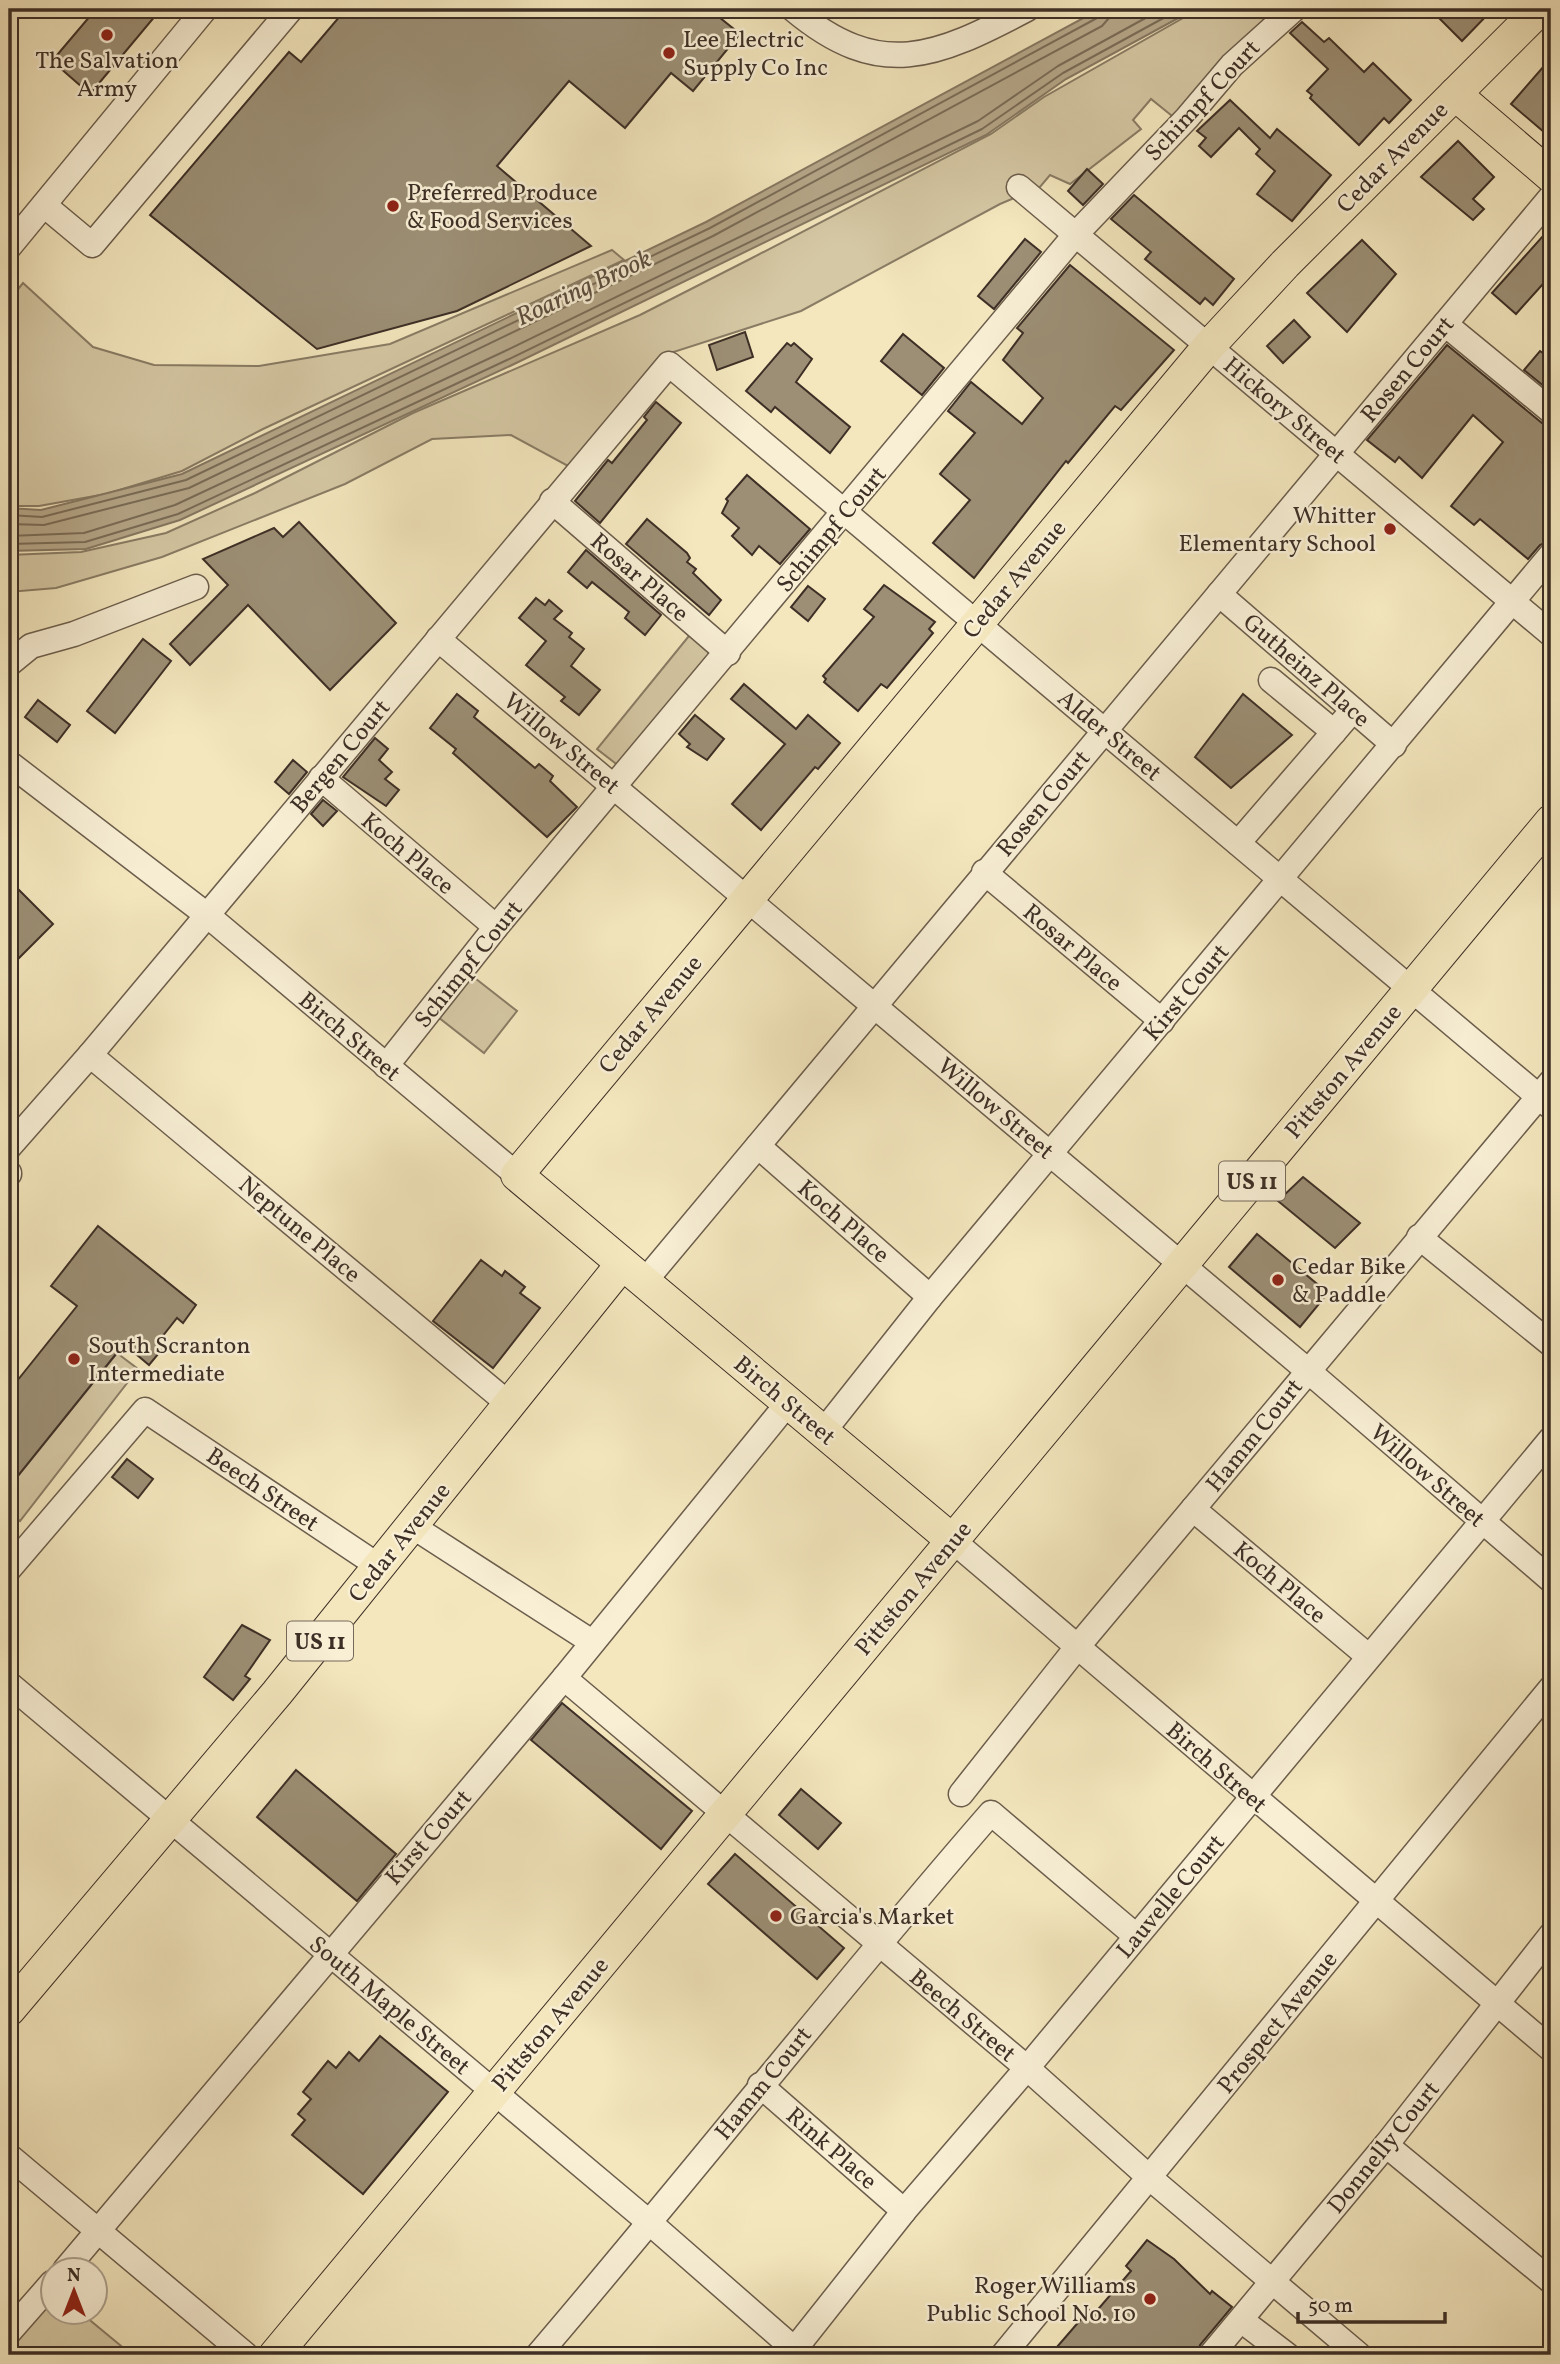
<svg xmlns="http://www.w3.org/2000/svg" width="1560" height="2364" font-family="Vollkorn,serif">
<rect width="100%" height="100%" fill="#f4e7be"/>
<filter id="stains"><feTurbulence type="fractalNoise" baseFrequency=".00286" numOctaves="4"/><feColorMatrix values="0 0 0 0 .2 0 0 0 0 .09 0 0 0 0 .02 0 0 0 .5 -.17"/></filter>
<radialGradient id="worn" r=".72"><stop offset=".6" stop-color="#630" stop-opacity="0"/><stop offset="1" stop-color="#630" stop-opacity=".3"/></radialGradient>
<g fill="#d5c8a4" stroke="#897c65" stroke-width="2">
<polygon points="1199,9 1283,9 1177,120 1151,99 1133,120 1141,129 1070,184 1050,175 1040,187 1000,204 801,311 664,355 568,466 511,435 432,439 345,484 162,557 56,588 9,592 9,555 81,552 166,533 255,493 413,413 640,315 750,259 991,134 1044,97"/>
<polygon points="612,250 624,260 263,429 182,471 106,494 39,506 9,506 9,300 23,283 93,347 154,365 259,366 390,344"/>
<polygon points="693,631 721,654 624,770 597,749"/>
<polygon points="471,975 517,1011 484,1053 438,1017"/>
<polygon points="117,1353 138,1369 20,1521 9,1512 9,1487"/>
<polygon points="52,2291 52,2312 80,2312 132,2355 9,2355 9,2349"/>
</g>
<polygon fill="#b6a88a" stroke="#867862" stroke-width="2" points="1100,9 1195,9 1066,79 986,135 510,366 180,520 86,549 9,551 9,508 41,510 182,474 706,222"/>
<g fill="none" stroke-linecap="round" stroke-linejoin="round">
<g stroke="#7a6c58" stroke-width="2">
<polyline points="9,515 42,517 186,480 710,228 1097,18 1102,9"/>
<polyline points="9,524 44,525 189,488 713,236 1102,26 1109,18 1111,9"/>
<polyline points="9,536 84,533 175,505 503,352 978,121 1058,66 1162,9"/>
<polyline points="9,544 85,542 178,514 507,360 982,129 1063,73 1180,9"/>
</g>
</g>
<g fill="#9c8f75" stroke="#3d2f26" stroke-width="2">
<polygon points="96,9 161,9 90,94 52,61"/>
<polygon points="346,9 709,9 740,34 693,91 671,73 625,128 569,81 497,166 591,246 457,311 317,349 150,215 289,52 301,62"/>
<polygon points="1430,9 1493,9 1462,41"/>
<polygon points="1302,22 1324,42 1329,38 1364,72 1373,63 1411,100 1389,123 1384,118 1359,145 1310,98 1312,95 1307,91 1328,69 1290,33"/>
<polygon points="1551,58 1551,138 1511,104"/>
<polygon points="1230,100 1270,138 1277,129 1331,175 1292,221 1257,194 1275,171 1256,154 1260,149 1239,128 1211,157 1199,146 1206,138 1197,131"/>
<polygon points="1458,141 1494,177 1473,199 1484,209 1473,220 1421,177"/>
<polygon points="1087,169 1103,184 1083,205 1068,191"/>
<polygon points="1134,195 1234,279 1213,305 1205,298 1200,304 1145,259 1151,252 1111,219"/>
<polygon points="1551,227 1551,275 1516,314 1492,293"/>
<polygon points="1025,239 1041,252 994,309 978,296"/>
<polygon points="1362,240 1396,274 1347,332 1307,293"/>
<polygon points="1070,265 1174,350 1121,410 1115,406 1068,463 1066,461 974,578 933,543 970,500 940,474 975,433 948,411 971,382 1022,424 1043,398 1003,360 1023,333 1017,328"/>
<polygon points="1294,320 1310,337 1283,363 1267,346"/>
<polygon points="745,332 753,357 717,370 709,345"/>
<polygon points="903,334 944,368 922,395 881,361"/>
<polygon points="787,343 791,346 794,343 812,359 796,382 850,427 830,453 775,407 771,412 746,391"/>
<polygon points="1447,345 1542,423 1551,425 1551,453 1543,462 1551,468 1551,540 1540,545 1528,559 1480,519 1474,525 1451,506 1503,442 1473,415 1422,478 1399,457 1395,462 1367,440"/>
<polygon points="1540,351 1551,359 1551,392 1524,370"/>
<polygon points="656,402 681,423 600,523 575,501 608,460 612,463 647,420 644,417"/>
<polygon points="747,475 810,529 780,564 759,546 752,555 732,536 739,528 722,513 728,501 726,499"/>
<polygon points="647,519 687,553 690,558 687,562 696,569 693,573 721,600 709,615 626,544"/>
<polygon points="299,522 396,623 330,690 248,605 190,665 170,644 228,585 203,559 274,528 283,537"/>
<polygon points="586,550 661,615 645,635 625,618 629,612 592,582 587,588 568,572"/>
<polygon points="884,585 935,622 929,629 933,633 887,688 881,684 858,711 824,682 826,679 823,676 874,617 864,609"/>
<polygon points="808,586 825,599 808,621 791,607"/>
<polygon points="536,598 545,605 549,600 562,611 554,619 572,633 569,637 584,649 571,666 600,690 579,715 561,701 565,697 526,665 546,641 519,618"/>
<polygon points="143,639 171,661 115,733 87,711"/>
<polygon points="744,684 796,729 808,715 840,743 818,769 815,767 761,830 732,804 785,744 731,699"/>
<polygon points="457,694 478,711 474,717 535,768 539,764 553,776 550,781 577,807 547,837 453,753 456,749 430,728"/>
<polygon points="1243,694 1292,735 1231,788 1195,757"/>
<polygon points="38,700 70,725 57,742 25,717"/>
<polygon points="695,715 724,739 707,760 687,747 690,744 679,734"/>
<polygon points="375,738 388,749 379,760 392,772 385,779 399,790 386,806 343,777"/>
<polygon points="293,760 307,772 289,794 275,782"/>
<polygon points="323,800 337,811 323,826 311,814"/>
<polygon points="9,880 53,924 9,968"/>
<polygon points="1303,1177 1360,1223 1335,1248 1278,1201"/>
<polygon points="98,1226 196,1305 183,1323 177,1318 158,1342 164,1347 149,1365 124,1344 9,1487 9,1391 77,1306 51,1286"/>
<polygon points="1257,1234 1328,1293 1300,1327 1229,1267"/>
<polygon points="481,1260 502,1276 505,1271 525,1287 520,1293 540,1308 493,1368 433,1321"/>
<polygon points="127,1459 153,1479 138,1498 112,1477"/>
<polygon points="242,1625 270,1640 245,1676 250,1679 233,1700 204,1677"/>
<polygon points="562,1703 692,1811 661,1849 531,1740"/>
<polygon points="296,1770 396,1854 357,1901 257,1817"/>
<polygon points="801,1789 841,1823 818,1849 779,1815"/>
<polygon points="735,1854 844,1948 817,1979 708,1884"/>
<polygon points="380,2036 448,2092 363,2194 292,2135 305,2120 298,2114 311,2099 303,2092 328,2061 336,2068 349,2052 359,2061"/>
<polygon points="1147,2240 1174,2259 1210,2294 1212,2291 1232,2307 1200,2345 1197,2355 1050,2355 1089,2310 1094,2314 1131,2271 1126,2266"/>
</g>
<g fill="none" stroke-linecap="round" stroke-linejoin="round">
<g stroke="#6b5d4c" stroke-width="27">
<g id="minor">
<path d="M 793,9 C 880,82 936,57 1027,9"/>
<polyline points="1019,187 1551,634"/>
<polyline points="44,205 92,245 291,9"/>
<polyline points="9,247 205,9"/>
<polyline points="1445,324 1551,411"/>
<polyline points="552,501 728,653"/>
<polyline points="1219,594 1394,745"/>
<polyline points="438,639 1307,1370 1551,1580"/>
<polyline points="9,664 31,646 74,634 196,587"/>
<polyline points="1271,680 1334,732"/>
<polyline points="9,763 207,915 517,1175"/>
<polyline points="321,778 496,927"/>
<polyline points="1238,843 1353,710"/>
<polyline points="984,872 1162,1021"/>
<polyline points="90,1055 509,1404"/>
<polyline points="386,1066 496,927 1076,234 1187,118 1232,65 1294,9"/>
<polyline points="758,1146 930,1297"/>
<polyline points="9,1147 90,1055 669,364 1551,1107"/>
<polyline points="9,1173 9,1174"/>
<polyline points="1419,1237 1551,1344"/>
<polyline points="644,1282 1551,197"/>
<polyline points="823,1432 930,1297 1551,555"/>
<polyline points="1193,1509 1368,1656"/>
<polyline points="412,1526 592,1642"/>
<polyline points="952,1540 1551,2049"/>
<polyline points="9,1569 145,1410 380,1567"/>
<polyline points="564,1678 1027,2068 1150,2178 1359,2355"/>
<polyline points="9,1684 650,2223 801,2355"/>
<polyline points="961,1794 1078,1646 1551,1082"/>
<polyline points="760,2085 904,2211"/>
<polyline points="1386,2145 1551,2281"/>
<polyline points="9,2156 246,2355"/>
<polyline points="65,2270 564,1678 788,1403"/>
<polyline points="1241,2320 1287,2355"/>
<polyline points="9,2332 52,2283"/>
<path d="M 538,2355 C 691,2176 836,1991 991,1813 L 1136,1936"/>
<polyline points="790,2355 904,2211 1027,2068 1551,1439"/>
<polyline points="1003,2355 1551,1688"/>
<polyline points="1211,2355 1386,2145 1551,1935"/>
</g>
</g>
<g stroke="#3d2f26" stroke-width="34">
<g id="major">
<polyline points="1455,94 1551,176"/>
<polyline points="952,1540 517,1175 1209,346 1285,264 1540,9"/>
<polyline points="9,2010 277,1693 622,1264"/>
<polyline points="275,2355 1551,821"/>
</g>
</g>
<use href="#minor" stroke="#f8efd5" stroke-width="24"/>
<use href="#major" stroke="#f4e7be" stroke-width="32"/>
<g stroke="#3d2f26" stroke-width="8">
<polyline id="rail" points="9,25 18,9"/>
</g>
<use href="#rail" stroke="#f8efd5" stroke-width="5" stroke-dasharray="16" stroke-linecap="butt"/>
</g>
<g fill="#8f2418" stroke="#f8efd5" stroke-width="2.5">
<circle cx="107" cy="35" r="7"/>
<circle cx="669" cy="53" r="7"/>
<circle cx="393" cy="206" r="7"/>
<circle cx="1390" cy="529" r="7"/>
<circle cx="1278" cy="1280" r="7"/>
<circle cx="74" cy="1359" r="7"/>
<circle cx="776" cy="1916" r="7"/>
<circle cx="1150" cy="2299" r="7"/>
</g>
<g text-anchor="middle" stroke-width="5" stroke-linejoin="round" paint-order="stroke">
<g fill="#f8efd5" stroke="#75695a" stroke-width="2">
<rect x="1219" y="1161.5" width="66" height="39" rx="5"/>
<rect x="287" y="1621.5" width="66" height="39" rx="5"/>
</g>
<g font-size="23" font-weight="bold" fill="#3d2f26">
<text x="1252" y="1189">US 11</text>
<text x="320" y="1649">US 11</text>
</g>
<g font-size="24" fill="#3d2f26" stroke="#f8efd5" text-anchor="start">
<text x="683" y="47">Lee Electric<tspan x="683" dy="28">Supply Co Inc</tspan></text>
<text x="107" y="68" text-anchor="middle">The Salvation<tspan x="107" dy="28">Army</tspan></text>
<text x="407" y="200">Preferred Produce<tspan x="407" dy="28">&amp; Food Services</tspan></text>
<text x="1376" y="523" text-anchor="end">Whitter<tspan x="1376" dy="28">Elementary School</tspan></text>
<text x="1292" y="1274">Cedar Bike<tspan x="1292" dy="28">&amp; Paddle</tspan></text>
<text x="88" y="1353">South Scranton<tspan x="88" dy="28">Intermediate</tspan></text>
<text x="790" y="1924">Garcia's Market</text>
<text x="1136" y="2293" text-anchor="end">Roger Williams<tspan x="1136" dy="28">Public School No. 10</tspan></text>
</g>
<g font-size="24" fill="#3d2f26" stroke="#f8efd5">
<text transform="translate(1202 100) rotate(-47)" y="8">Schimpf Court</text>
<text transform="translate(1392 157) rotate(-45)" y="8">Cedar Avenue</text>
<text transform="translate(1407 369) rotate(-50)" y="8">Rosen Court</text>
<text transform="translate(1285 410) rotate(40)" y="8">Hickory Street</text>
<text transform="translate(831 529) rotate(-50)" y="8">Schimpf Court</text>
<text transform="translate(640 577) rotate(41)" y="8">Rosar Place</text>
<text transform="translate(1014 579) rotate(-50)" y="8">Cedar Avenue</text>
<text transform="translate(1307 670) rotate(41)" y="8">Gutheinz Place</text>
<text transform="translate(1110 735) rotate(40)" y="8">Alder Street</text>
<text transform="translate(562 743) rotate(40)" y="8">Willow Street</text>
<text transform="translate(340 756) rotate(-50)" y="8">Bergen Court</text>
<text transform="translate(1043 803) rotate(-50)" y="8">Rosen Court</text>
<text transform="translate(408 853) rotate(40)" y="8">Koch Place</text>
<text transform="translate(1073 947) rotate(40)" y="8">Rosar Place</text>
<text transform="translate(468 964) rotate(-51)" y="8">Schimpf Court</text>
<text transform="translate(1186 992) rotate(-50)" y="8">Kirst Court</text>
<text transform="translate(650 1014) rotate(-50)" y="8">Cedar Avenue</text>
<text transform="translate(350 1036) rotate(40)" y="8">Birch Street</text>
<text transform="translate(1343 1071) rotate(-50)" y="8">Pittston Avenue</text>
<text transform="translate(996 1108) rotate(40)" y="8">Willow Street</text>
<text transform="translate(844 1221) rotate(41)" y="8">Koch Place</text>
<text transform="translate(300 1229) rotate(40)" y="8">Neptune Place</text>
<text transform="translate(785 1400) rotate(40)" y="8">Birch Street</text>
<text transform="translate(1254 1435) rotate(-51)" y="8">Hamm Court</text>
<text transform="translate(1428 1475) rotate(41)" y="8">Willow Street</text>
<text transform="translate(263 1489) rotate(34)" y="8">Beech Street</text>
<text transform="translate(399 1542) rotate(-51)" y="8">Cedar Avenue</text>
<text transform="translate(1280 1582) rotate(40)" y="8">Koch Place</text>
<text transform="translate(913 1588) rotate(-50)" y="8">Pittston Avenue</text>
<text transform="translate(1217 1767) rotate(41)" y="8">Birch Street</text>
<text transform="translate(428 1837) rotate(-49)" y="8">Kirst Court</text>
<text transform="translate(1170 1896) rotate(-50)" y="8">Lauvelle Court</text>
<text transform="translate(390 2005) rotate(40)" y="8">South Maple Street</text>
<text transform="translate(963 2015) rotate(40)" y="8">Beech Street</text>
<text transform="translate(1277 2022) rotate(-51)" y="8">Prospect Avenue</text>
<text transform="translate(550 2024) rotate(-50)" y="8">Pittston Avenue</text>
<text transform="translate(763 2083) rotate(-51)" y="8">Hamm Court</text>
<text transform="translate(1383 2147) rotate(-51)" y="8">Donnelly Court</text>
<text transform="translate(832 2148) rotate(41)" y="8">Rink Place</text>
</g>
<g font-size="26" font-style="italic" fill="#5b4d3f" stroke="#f8efd5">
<text transform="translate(583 287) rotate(-25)" y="9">Roaring Brook</text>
</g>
</g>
<rect width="1560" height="2364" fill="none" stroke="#f4e7be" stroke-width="35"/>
<rect x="10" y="10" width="1539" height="2343" fill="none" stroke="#3d2f26" stroke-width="3.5"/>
<rect x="18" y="18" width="1525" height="2329" fill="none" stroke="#3d2f26" stroke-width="2"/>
<g transform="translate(74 2291)"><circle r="33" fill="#f8efd5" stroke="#ada28f" stroke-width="2"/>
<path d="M0-5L12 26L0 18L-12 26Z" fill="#8f2418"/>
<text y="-10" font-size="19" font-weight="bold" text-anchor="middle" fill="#3d2f26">N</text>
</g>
<path d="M1298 2312v10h147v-10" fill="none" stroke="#3d2f26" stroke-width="3.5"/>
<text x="1308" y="2312" font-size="21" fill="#3d2f26" stroke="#f8efd5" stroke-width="5" paint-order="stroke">50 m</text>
<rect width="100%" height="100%" filter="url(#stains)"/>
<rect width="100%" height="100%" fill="url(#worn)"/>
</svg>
